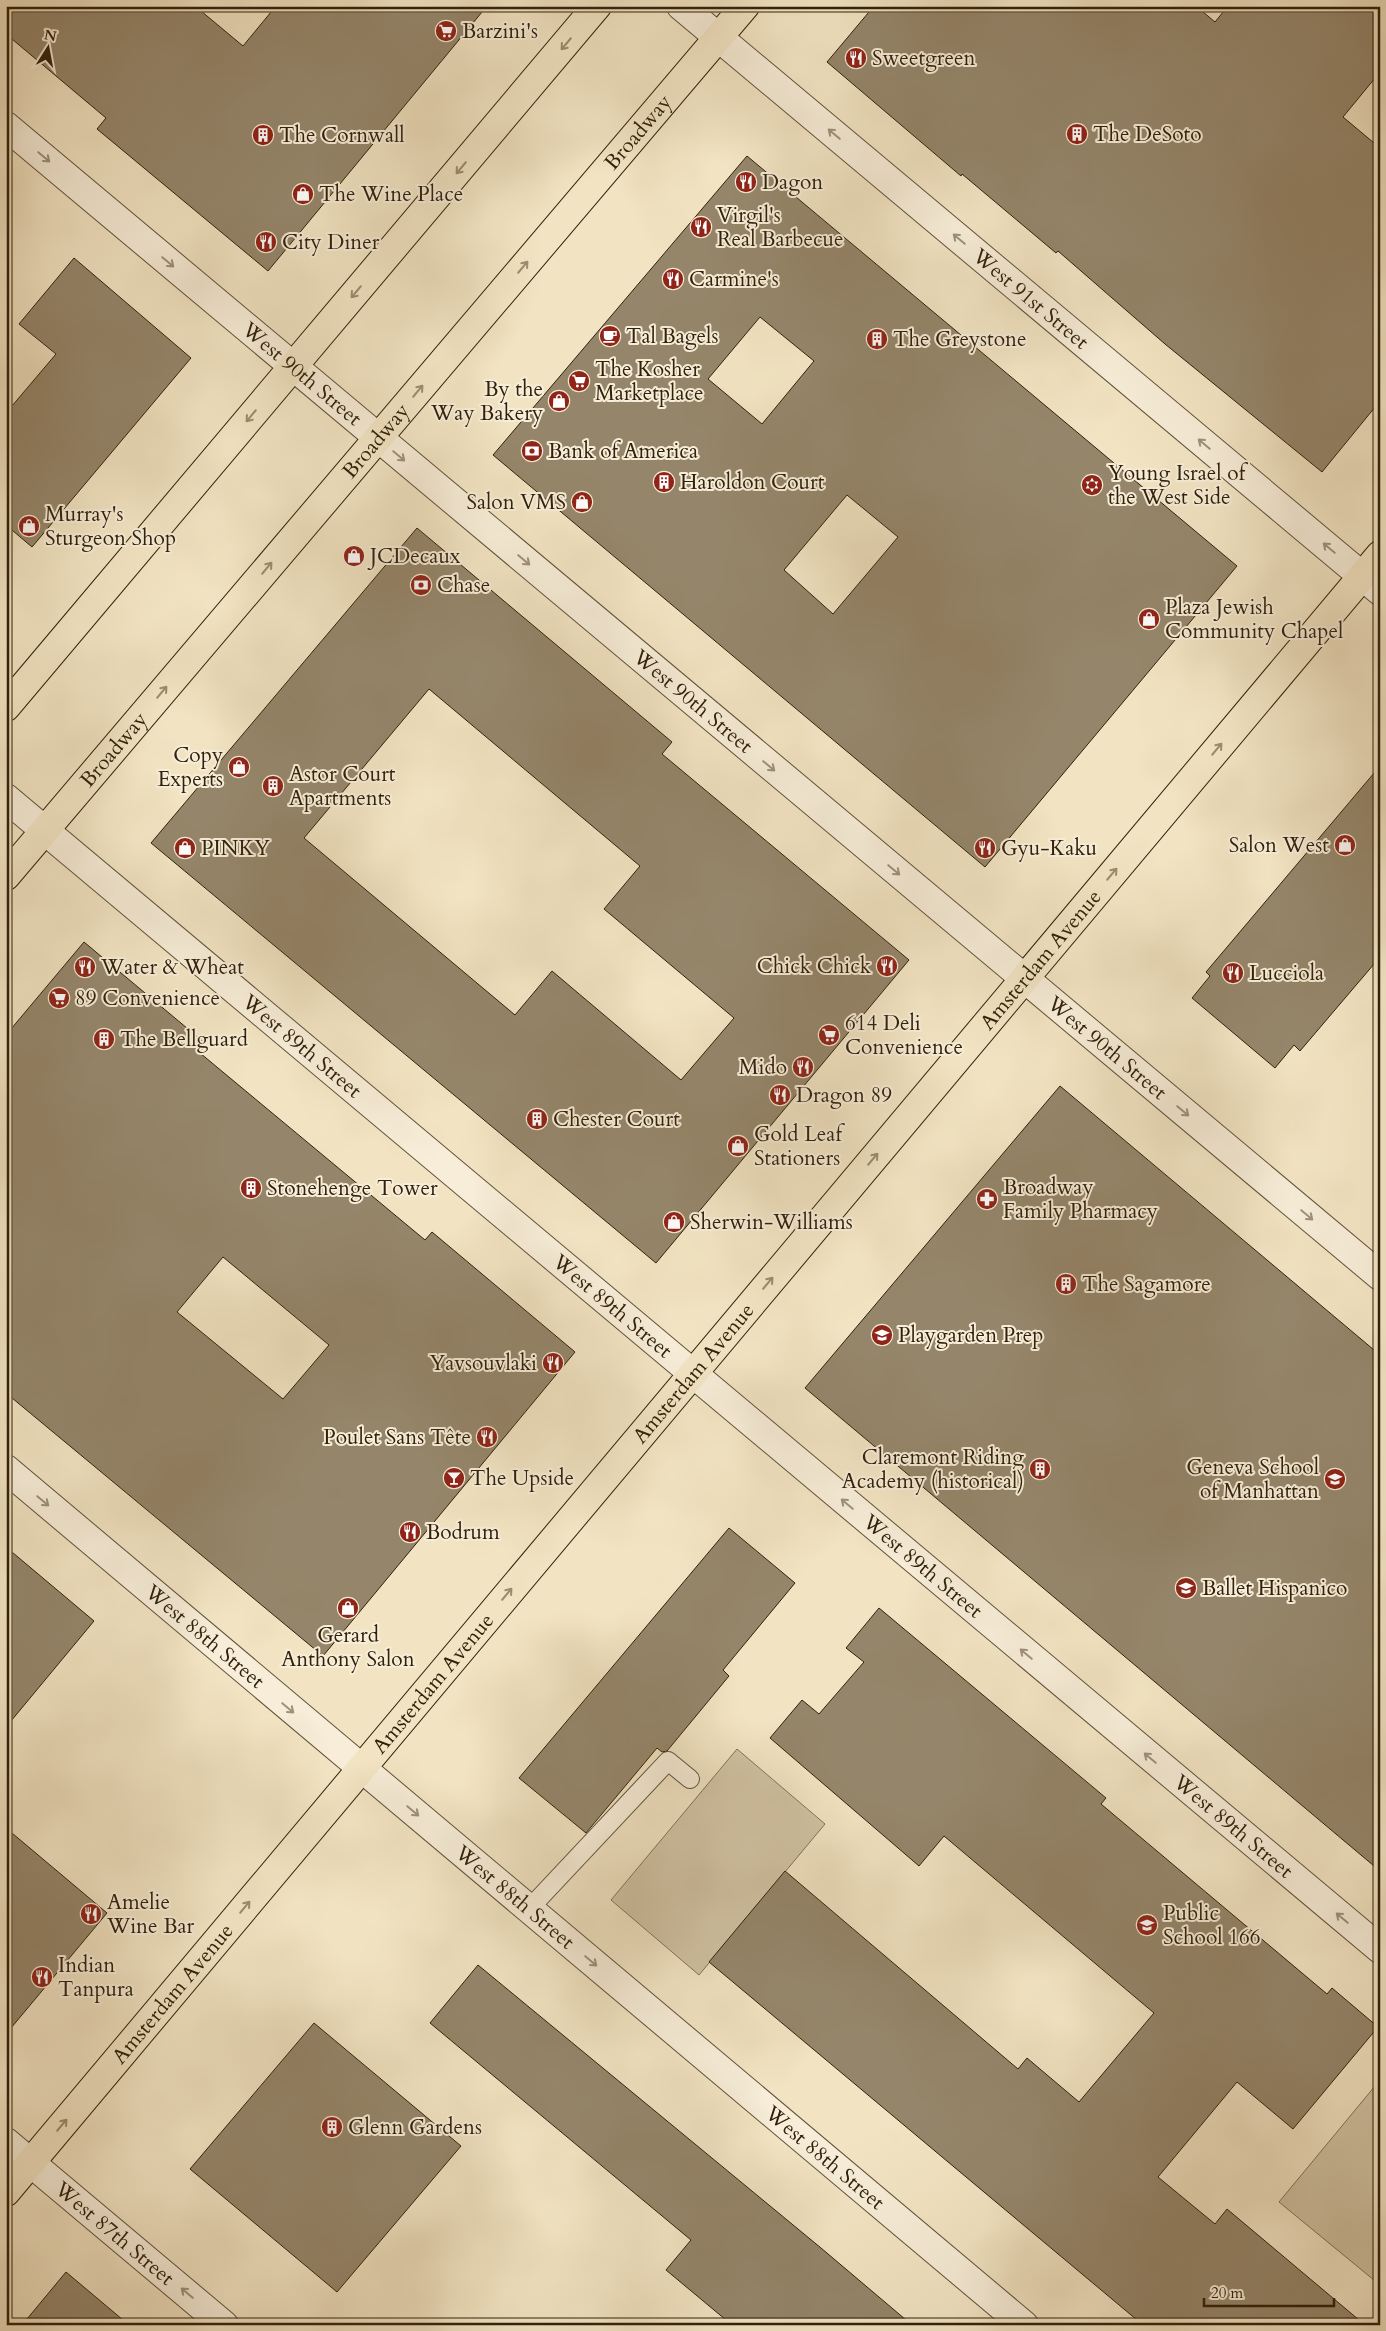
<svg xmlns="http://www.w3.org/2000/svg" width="1386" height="2331" font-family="Cardo,serif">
<rect width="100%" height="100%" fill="#f2e4c3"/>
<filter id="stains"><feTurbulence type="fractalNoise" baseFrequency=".004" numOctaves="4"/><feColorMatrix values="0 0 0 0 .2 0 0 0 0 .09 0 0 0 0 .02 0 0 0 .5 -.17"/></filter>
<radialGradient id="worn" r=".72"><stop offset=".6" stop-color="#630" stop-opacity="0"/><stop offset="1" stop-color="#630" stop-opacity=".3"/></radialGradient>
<g fill="#d1c3a4" stroke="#807258">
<polygon points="737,1749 825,1824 699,1975 611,1900"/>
<polygon points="1380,2080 1380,2285 1279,2202"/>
</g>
<g fill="#95866b" stroke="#30210b" fill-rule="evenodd">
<polygon points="6,6 195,6 243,46 276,6 487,6 268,271 97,129 106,118 6,34"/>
<polygon points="874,6 1196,6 1215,22 1228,6 1380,6 1380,72 1343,117 1380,148 1380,401 1322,472 1165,344 1058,251 1056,253 962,174 961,176 827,62"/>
<path d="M 747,156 L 1237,566 L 985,867 L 493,455 ZM 760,317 L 814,361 L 762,424 L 708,379 ZM 847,495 L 898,537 L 833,614 L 784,570 Z"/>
<polygon points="74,258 191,358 32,547 6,525 6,413 56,354 19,324"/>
<path d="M 417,528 L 672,742 L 662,754 L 909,960 L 656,1263 L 151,843 ZM 429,689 L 640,866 L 604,909 L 734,1018 L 681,1080 L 552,971 L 515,1015 L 304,838 Z"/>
<polygon points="1380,766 1380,957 1300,1051 1294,1045 1275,1068 1192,998 1210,976 1206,972"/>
<path d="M 84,942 L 206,1044 L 200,1053 L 425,1240 L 432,1232 L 575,1352 L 323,1656 L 6,1393 L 6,1035 ZM 223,1257 L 329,1345 L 283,1399 L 177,1312 Z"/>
<polygon points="1060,1086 1380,1355 1380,1871 805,1388"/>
<polygon points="729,1528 795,1583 723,1670 729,1676 667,1751 662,1752 657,1748 586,1833 519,1778"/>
<polygon points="6,1547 94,1621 6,1727"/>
<polygon points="879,1608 1106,1798 1101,1804 1327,1994 1332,1988 1378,2027 1293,2129 1237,2082 1158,2177 1215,2224 1227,2209 1365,2325 1143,2325 709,1962 785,1871 1018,2069 1027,2058 1079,2102 1154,2013 944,1836 919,1866 770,1738 802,1700 819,1714 864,1662 846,1648"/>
<polygon points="6,1828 107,1913 6,2034"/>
<polygon points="478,1965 821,2248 912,2325 732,2325 666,2270 691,2240 430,2023"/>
<polygon points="314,2023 461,2146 337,2292 190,2169"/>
<polygon points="66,2272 129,2325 22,2325"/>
</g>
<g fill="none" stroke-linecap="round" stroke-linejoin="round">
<g stroke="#605239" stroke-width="20">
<polyline id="lane" points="529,1909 668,1761 690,1779"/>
</g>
<g stroke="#605239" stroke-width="30">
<g id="street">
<path id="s1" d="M 681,6 L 1380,591"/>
<path id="s2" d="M 6,126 L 1380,1276"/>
<path id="s3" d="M 6,798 L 1380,1949"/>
<path id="s4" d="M 6,1469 L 1024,2325"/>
<path id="s5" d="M 6,2142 L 224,2325"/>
</g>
</g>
<g stroke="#30210b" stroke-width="30">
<g id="primary">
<polyline points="6,707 597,6"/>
<path id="s6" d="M 6,876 L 745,6"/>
<path id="s7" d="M 6,2192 L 1380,555"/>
</g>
</g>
<use href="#lane" stroke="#f7edd8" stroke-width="18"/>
<use href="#street" stroke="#f7edd8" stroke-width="28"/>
<use href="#primary" stroke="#f2e4c3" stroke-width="28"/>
</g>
<defs><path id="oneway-shaft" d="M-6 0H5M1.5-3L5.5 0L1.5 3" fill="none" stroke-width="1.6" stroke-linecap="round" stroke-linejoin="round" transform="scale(1.25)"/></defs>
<g stroke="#9b8c70">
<use href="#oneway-shaft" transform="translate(566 44) rotate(130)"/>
<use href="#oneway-shaft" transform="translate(461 168) rotate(130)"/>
<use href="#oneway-shaft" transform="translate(523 267) rotate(-50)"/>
<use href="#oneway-shaft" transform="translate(356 292) rotate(130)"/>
<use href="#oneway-shaft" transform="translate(418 391) rotate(-50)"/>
<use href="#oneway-shaft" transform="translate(251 416) rotate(130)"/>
<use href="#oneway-shaft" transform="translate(267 568) rotate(-50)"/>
<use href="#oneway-shaft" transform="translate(162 692) rotate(-50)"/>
<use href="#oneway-shaft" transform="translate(1217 749) rotate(-50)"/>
<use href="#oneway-shaft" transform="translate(1112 874) rotate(-50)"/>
<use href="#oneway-shaft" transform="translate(873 1159) rotate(-50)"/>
<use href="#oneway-shaft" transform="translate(768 1283) rotate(-50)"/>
<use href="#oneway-shaft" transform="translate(507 1594) rotate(-50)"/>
<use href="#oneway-shaft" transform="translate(245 1907) rotate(-50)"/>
<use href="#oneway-shaft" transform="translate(62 2125) rotate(-50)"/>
</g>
<g stroke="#9d917c">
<use href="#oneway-shaft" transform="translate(834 134) rotate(-140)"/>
<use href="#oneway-shaft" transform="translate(44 157) rotate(40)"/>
<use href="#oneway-shaft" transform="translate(959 239) rotate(-140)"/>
<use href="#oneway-shaft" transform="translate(168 262) rotate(40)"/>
<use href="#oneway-shaft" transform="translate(1204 444) rotate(-140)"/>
<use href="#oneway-shaft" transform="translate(399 456) rotate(40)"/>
<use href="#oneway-shaft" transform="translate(1329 548) rotate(-140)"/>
<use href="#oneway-shaft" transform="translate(524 560) rotate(40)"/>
<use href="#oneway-shaft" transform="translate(769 766) rotate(40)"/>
<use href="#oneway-shaft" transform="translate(894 870) rotate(40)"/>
<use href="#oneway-shaft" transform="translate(1183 1111) rotate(40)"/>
<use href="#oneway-shaft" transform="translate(1307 1215) rotate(40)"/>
<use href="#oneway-shaft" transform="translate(43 1501) rotate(40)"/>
<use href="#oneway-shaft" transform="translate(847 1504) rotate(-140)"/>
<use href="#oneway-shaft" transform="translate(1026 1654) rotate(-140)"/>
<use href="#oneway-shaft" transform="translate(288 1708) rotate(40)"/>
<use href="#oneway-shaft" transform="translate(1150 1758) rotate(-140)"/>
<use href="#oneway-shaft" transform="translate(413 1811) rotate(40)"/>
<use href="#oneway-shaft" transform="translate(1342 1918) rotate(-140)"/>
<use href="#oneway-shaft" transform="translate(591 1961) rotate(40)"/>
<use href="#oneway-shaft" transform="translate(187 2293) rotate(-140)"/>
</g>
<defs>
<g id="supermarket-disc" transform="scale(1.125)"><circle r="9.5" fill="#8f2418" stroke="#f7edd8"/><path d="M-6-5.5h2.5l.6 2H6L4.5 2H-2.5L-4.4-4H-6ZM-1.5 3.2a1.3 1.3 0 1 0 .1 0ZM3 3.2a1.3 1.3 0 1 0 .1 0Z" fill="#fff"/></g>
<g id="restaurant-disc" transform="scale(1.125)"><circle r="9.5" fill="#8f2418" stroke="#f7edd8"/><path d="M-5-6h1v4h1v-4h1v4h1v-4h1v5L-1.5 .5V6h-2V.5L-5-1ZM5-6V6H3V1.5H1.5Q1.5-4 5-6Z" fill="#fff"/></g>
<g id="building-disc" transform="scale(1.125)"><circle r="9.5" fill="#8f2418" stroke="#f7edd8"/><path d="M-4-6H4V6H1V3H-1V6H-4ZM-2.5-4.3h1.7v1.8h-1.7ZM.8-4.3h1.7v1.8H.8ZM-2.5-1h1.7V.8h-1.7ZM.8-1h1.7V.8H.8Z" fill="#fff"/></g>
<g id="shop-disc" transform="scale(1.125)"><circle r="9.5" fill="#8f2418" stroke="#f7edd8"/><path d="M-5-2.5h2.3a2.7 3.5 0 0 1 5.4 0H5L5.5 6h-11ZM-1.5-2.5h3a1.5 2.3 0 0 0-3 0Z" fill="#fff"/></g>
<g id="cafe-disc" transform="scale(1.125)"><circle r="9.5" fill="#8f2418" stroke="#f7edd8"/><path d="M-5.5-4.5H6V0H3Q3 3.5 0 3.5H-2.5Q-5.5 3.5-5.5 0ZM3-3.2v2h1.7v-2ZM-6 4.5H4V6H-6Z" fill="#fff"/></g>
<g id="bank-disc" transform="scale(1.125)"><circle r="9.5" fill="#8f2418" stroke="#f7edd8"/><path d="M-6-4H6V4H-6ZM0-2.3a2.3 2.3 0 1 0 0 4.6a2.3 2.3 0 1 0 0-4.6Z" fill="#fff"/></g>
<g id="synagogue-disc" transform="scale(1.125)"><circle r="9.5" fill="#8f2418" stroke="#f7edd8"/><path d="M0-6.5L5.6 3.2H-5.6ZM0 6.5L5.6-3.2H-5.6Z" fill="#fff"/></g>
<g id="pharmacy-disc" transform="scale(1.125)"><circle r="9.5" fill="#8f2418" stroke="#f7edd8"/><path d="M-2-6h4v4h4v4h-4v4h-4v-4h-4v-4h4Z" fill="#fff"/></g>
<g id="school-disc" transform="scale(1.125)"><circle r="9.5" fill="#8f2418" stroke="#f7edd8"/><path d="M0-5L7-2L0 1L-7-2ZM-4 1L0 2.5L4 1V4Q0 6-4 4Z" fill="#fff"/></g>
<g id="bar-disc" transform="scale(1.125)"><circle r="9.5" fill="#8f2418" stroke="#f7edd8"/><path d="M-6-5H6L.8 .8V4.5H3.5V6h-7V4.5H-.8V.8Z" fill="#fff"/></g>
</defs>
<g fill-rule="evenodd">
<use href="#supermarket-disc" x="446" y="31"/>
<use href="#restaurant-disc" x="856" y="58"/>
<use href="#building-disc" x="1077" y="134"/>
<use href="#building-disc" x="263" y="135"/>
<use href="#restaurant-disc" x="746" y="182"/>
<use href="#shop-disc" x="303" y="194"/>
<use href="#restaurant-disc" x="701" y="227"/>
<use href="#restaurant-disc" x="266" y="242"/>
<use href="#restaurant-disc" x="673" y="279"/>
<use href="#cafe-disc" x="610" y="336"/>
<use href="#building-disc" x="877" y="339"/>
<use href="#supermarket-disc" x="579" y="381"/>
<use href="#shop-disc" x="559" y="401"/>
<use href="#bank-disc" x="532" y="451"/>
<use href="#building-disc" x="664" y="482"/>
<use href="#synagogue-disc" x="1092" y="485"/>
<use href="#shop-disc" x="582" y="502"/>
<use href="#shop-disc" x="29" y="526"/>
<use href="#shop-disc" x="354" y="556"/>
<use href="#bank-disc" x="421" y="585"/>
<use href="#shop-disc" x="1149" y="619"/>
<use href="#shop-disc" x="239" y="767"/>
<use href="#building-disc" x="273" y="786"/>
<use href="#shop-disc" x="1345" y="845"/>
<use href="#shop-disc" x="185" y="848"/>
<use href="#restaurant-disc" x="985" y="848"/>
<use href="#restaurant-disc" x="887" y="966"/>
<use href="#restaurant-disc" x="85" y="967"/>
<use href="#restaurant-disc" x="1233" y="973"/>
<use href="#supermarket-disc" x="59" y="998"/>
<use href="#supermarket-disc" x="829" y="1035"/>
<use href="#building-disc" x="104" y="1039"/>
<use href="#restaurant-disc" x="803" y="1067"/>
<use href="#restaurant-disc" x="780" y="1095"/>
<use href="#building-disc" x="537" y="1119"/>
<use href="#shop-disc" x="738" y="1146"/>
<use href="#building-disc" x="251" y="1188"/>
<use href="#pharmacy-disc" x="987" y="1199"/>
<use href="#shop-disc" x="674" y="1222"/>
<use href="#building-disc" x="1066" y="1284"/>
<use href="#school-disc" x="882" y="1335"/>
<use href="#restaurant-disc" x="553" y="1363"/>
<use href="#restaurant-disc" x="487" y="1437"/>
<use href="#building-disc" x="1040" y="1469"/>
<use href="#bar-disc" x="454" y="1478"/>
<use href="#school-disc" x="1335" y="1479"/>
<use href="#restaurant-disc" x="410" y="1532"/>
<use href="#school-disc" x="1186" y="1588"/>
<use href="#shop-disc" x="348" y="1608"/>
<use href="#restaurant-disc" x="91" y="1914"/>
<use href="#school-disc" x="1147" y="1925"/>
<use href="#restaurant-disc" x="42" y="1977"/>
<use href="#building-disc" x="332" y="2127"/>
</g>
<g text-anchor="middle" stroke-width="4" stroke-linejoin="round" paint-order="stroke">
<g font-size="21" fill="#30210b" stroke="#f7edd8" text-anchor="start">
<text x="462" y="38">Barzini's</text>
<text x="872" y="65">Sweetgreen</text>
<text x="1093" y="141">The DeSoto</text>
<text x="279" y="142">The Cornwall</text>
<text x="762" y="189">Dagon</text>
<text x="319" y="201">The Wine Place</text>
<text x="717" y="222">Virgil's<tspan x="717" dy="24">Real Barbecue</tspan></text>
<text x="282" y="249">City Diner</text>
<text x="689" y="286">Carmine's</text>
<text x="626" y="343">Tal Bagels</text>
<text x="893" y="346">The Greystone</text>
<text x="595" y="376">The Kosher<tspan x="595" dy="24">Marketplace</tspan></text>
<text x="543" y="396" text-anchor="end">By the<tspan x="543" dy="24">Way Bakery</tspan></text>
<text x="548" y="458">Bank of America</text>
<text x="1108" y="480">Young Israel of<tspan x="1108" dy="24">the West Side</tspan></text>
<text x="680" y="489">Haroldon Court</text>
<text x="566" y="509" text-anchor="end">Salon VMS</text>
<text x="45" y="521">Murray's<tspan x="45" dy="24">Sturgeon Shop</tspan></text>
<text x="370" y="563">JCDecaux</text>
<text x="437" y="592">Chase</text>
<text x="1165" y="614">Plaza Jewish<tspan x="1165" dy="24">Community Chapel</tspan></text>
<text x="223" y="762" text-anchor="end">Copy<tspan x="223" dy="24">Experts</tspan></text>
<text x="289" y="781">Astor Court<tspan x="289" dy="24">Apartments</tspan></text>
<text x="1329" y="852" text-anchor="end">Salon West</text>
<text x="201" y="855">PINKY</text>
<text x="1001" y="855">Gyu-Kaku</text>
<text x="871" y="973" text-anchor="end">Chick Chick</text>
<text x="101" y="974">Water &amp; Wheat</text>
<text x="1249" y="980">Lucciola</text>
<text x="75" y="1005">89 Convenience</text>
<text x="845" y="1030">614 Deli<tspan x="845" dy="24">Convenience</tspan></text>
<text x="120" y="1046">The Bellguard</text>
<text x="787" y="1074" text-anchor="end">Mido</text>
<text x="796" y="1102">Dragon 89</text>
<text x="553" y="1126">Chester Court</text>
<text x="754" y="1141">Gold Leaf<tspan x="754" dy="24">Stationers</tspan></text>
<text x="1003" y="1194">Broadway<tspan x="1003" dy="24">Family Pharmacy</tspan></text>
<text x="267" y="1195">Stonehenge Tower</text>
<text x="690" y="1229">Sherwin-Williams</text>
<text x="1082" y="1291">The Sagamore</text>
<text x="898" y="1342">Playgarden Prep</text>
<text x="537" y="1370" text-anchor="end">Yavsouvlaki</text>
<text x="471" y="1444" text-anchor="end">Poulet Sans Tête</text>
<text x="1024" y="1464" text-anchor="end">Claremont Riding<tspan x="1024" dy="24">Academy (historical)</tspan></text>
<text x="1319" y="1474" text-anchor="end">Geneva School<tspan x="1319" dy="24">of Manhattan</tspan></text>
<text x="470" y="1485">The Upside</text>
<text x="426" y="1539">Bodrum</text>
<text x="1202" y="1595">Ballet Hispanico</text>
<text x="348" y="1642" text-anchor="middle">Gerard<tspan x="348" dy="24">Anthony Salon</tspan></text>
<text x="107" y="1909">Amelie<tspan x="107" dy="24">Wine Bar</tspan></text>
<text x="1163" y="1920">Public<tspan x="1163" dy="24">School 166</tspan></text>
<text x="58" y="1972">Indian<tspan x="58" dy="24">Tanpura</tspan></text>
<text x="348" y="2134">Glenn Gardens</text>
</g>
<g font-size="21" fill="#30210b" stroke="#f7edd8">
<text dy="7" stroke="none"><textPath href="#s6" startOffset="976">Broadway</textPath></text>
<text dy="7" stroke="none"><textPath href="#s1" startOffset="456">West 91st Street</textPath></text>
<text dy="7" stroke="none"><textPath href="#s2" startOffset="386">West 90th Street</textPath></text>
<text dy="7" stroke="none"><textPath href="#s6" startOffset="571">Broadway</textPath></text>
<text dy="7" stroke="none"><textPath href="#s2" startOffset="896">West 90th Street</textPath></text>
<text dy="7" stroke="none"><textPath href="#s6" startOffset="166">Broadway</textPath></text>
<text dy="7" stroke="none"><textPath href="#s7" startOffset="1609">Amsterdam Avenue</textPath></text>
<text dy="7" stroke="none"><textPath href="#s3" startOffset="386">West 89th Street</textPath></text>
<text dy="7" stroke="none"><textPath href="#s2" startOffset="1436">West 90th Street</textPath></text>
<text dy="7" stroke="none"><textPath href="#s3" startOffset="791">West 89th Street</textPath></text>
<text dy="7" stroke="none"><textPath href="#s7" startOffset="1069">Amsterdam Avenue</textPath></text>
<text dy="7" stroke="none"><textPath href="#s3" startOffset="1196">West 89th Street</textPath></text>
<text dy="7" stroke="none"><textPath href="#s4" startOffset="260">West 88th Street</textPath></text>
<text dy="7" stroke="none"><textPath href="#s7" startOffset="664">Amsterdam Avenue</textPath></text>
<text dy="7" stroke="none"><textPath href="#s3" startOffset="1601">West 89th Street</textPath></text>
<text dy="7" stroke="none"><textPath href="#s4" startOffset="665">West 88th Street</textPath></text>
<text dy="7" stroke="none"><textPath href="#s7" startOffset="259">Amsterdam Avenue</textPath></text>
<text dy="7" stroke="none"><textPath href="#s4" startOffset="1070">West 88th Street</textPath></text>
<text dy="7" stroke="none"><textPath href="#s5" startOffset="142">West 87th Street</textPath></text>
</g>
</g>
<rect width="1386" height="2331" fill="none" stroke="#f2e4c3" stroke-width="25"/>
<rect x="8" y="8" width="1371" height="2316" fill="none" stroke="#30210b" stroke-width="2.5"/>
<rect x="12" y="12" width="1361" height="2306" fill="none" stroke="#30210b"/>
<g transform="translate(48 48) rotate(11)" stroke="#f7edd8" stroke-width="4" paint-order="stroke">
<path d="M0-4L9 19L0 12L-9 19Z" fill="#30210b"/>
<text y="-8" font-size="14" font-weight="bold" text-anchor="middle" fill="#30210b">N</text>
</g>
<path d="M1204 2298v8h130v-8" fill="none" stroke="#30210b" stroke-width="2.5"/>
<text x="1211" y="2298" font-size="15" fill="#30210b" stroke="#f7edd8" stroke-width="4" paint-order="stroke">20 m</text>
<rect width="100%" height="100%" filter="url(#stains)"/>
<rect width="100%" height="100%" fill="url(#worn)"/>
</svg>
